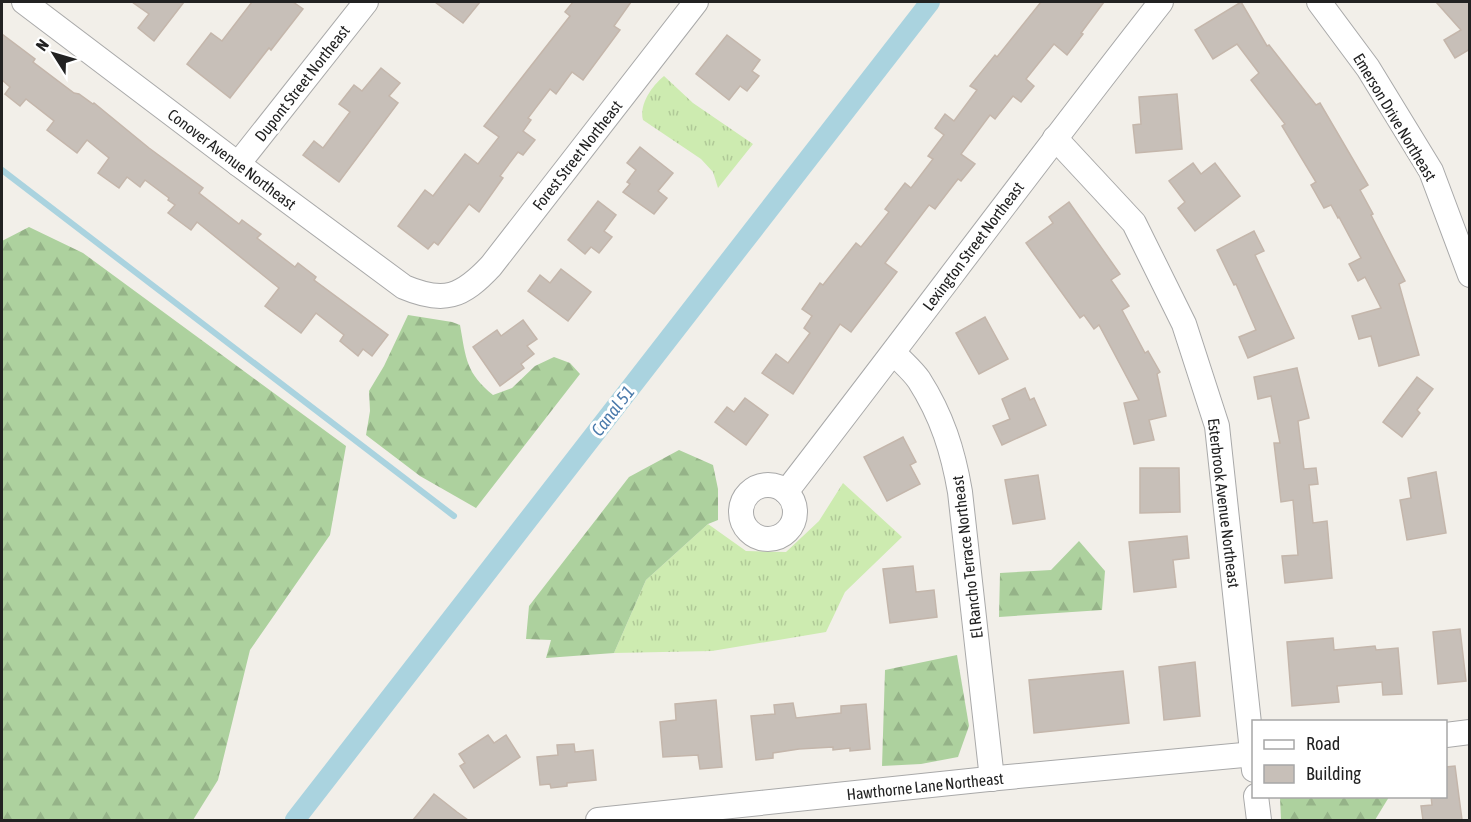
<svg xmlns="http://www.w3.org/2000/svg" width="1471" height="822" font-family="'Asap Condensed',sans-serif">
<defs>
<pattern id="grass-tufts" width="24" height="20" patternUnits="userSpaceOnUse" patternTransform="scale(1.5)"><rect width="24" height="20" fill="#cdebb0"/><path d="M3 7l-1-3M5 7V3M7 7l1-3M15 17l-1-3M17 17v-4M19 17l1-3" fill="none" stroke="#b0c997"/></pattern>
<pattern id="forest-firs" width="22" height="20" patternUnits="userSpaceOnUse" patternTransform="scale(1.5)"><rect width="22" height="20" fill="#add19e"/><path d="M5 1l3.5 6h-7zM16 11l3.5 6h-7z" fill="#95b388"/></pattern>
</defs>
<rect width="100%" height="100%" fill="#f2efe9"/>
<g fill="url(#grass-tufts)">
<path d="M 664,76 L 693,103 L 753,144 L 718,188 L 713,172 L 701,159 L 643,120 C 639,104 652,86 664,76 Z"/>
<polygon points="843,483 902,537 845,592 826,632 712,651 614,653 646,580 708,524 746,551 786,552 819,521"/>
</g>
<g fill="url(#forest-firs)">
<polygon points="29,227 83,253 346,446 330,535 250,650 218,780 193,820 2,820 2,241"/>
<path d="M 408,315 L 452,322 L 460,325 C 466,359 466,373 493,395 L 512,388 L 535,366 L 554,357 L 570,363 L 580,374 L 476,508 L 420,476 L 366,435 L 370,411 L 369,391 L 384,366 Z"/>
<polygon points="679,450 713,465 718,489 718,520 708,524 646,580 614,653 546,658 551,640 526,639 529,606 629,477"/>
<polygon points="1079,541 1105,571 1102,610 999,617 1000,573 1051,570"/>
<polygon points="957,655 969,726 958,757 921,764 882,766 885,670"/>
<polygon points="1280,797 1280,796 1389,797 1375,820 1281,820"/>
</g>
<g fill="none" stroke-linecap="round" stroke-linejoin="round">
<polyline stroke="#aad3df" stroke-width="6" points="2,170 454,516"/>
<polyline stroke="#aad3df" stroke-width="20" points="295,820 930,2"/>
</g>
<g fill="#c7bfb8" stroke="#c4b6ab" stroke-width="1.5">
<polygon points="132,2 184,2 154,41 138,28 149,14"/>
<polygon points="252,2 293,2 303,9 271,50 269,48 230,98 187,64 211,33 222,41"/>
<polygon points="435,2 480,2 463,23"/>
<polygon points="573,2 631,2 614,26 620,30 583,80 572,72 556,94 550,89 528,118 531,120 523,131 535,140 523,155 518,152 500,176 503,178 479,212 469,204 438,245 434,242 428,249 398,226 425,190 433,196 465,154 478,164 499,137 484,126 570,16 565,12"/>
<polygon points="1041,2 1104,2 1081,33 1083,34 1067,55 1054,44 1026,79 1034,86 1021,102 1013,96 995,119 990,115 961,154 975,164 961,181 958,179 935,209 929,205 885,263 897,272 851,332 840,324 793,394 762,373 776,354 788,363 810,333 804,328 812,316 802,309 820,283 823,285 856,243 861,247 889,212 885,209 905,183 911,188 933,159 928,156 944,135 935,128 945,114 954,121 977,90 970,86 995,55 997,57"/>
<polygon points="1241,2 1267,46 1269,45 1316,105 1320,103 1368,185 1360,190 1373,214 1371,215 1405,281 1399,284 1419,355 1379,366 1371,336 1359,339 1352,316 1381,308 1365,277 1358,281 1349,264 1361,258 1339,217 1338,218 1331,205 1324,208 1311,185 1316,182 1282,126 1285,124 1251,80 1259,73 1237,44 1213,59 1195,30"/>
<polygon points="1436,2 1470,2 1470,49 1455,58 1444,40 1461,30"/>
<polygon points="2,34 35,59 33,62 74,93 79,94 93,104 94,103 149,148 203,188 199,193 239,224 242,220 261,234 257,238 295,267 298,263 316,277 314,280 388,335 372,356 363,349 358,356 340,341 344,335 316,313 301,333 265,306 279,288 197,222 191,230 168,213 175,205 168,200 169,198 145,180 140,187 127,177 119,188 98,173 109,158 87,140 77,153 47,130 54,121 26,99 20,106 5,94 10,87 2,80"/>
<polygon points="727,35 760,60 752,71 759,76 747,91 740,86 729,100 696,74"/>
<polygon points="381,68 400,83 389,96 398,103 339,182 303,155 314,141 323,148 350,112 339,104 354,85 362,91"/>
<polygon points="1177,94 1182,149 1136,153 1133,125 1141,124 1139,97"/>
<polygon points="640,147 673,173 658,191 667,198 654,214 623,192 630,184 627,182 636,170 627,163"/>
<polygon points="1193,163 1201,174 1215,163 1240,196 1195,231 1178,208 1185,202 1169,181"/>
<polygon points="598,201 616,215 604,231 612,237 599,253 591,247 585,254 568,240"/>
<polygon points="1069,202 1120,274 1111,280 1129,306 1122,310 1145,353 1148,351 1160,372 1157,374 1166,416 1149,420 1154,440 1134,444 1124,403 1139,400 1099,325 1094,329 1084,315 1080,318 1026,243 1053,223 1049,217"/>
<polygon points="1254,231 1264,251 1255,255 1294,338 1248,358 1239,337 1256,330 1236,284 1234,285 1217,250"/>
<polygon points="561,269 591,292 568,321 528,291 540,275 550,283"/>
<polygon points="985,317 1008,359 979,374 956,333"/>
<polygon points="523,320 537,339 527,346 534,354 521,364 524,368 500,386 473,347 497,330 501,336"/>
<polygon points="1297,368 1309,418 1298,421 1304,469 1316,468 1318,484 1309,485 1313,523 1327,521 1332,578 1285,583 1282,556 1298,555 1293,500 1281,502 1274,443 1280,443 1271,396 1258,399 1254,377"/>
<polygon points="1417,377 1433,389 1417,410 1420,413 1402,437 1383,422"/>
<polygon points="1025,388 1030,400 1034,398 1046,425 1002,445 993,426 1010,419 1002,399"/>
<polygon points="745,398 768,415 746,445 715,422 727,407 734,412"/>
<polygon points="903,437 916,462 910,465 920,484 887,501 864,457"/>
<polygon points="1140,468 1179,468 1180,512 1140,513"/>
<polygon points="1436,472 1446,533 1407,540 1400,500 1411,498 1408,478"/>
<polygon points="1038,475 1045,519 1013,524 1005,480"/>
<polygon points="1187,536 1189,558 1173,560 1176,587 1134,592 1129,542"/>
<polygon points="913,566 916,592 934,590 937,617 890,623 883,569"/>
<polygon points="1460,629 1466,681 1438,684 1433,632"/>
<polygon points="1333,638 1334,650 1375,646 1376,650 1398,648 1402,694 1383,695 1382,682 1337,686 1339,702 1292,706 1287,642"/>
<polygon points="1195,662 1200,716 1164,720 1159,667"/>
<polygon points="1123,671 1129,723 1034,733 1029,680"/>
<polygon points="716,700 722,767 700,769 698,755 663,757 660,722 676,720 675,704"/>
<polygon points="793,703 796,718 841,713 841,706 866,704 870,749 850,751 850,748 833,750 833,747 799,749 773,753 773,758 756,760 751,716 775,714 774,705"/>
<polygon points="488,735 494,743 506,735 520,757 474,788 460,766 465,763 459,754"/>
<polygon points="574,744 575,752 593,750 596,780 567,783 567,786 551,788 550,784 540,785 537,757 558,755 557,745"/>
<polygon points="1455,766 1462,820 1423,820 1421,806 1432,805 1431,796 1446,796 1446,767"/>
<polygon points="434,794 457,812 468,820 413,820"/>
</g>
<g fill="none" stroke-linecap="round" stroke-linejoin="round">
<g stroke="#a9a9a9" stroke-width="26">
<g id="minor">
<path d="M 24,2 L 238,164 L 404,287 C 444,304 462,297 491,266 L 696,2"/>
<polyline points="1319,2 1368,68 1431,171 1470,275"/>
<polyline points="1055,138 1134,223 1184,324 1217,426 1254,770"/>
<polyline points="238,164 366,2"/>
<path d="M 894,353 C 902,362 912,370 919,380 C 942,416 953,451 960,492 L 992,779"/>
<circle cx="768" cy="512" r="27"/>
<path d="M 786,492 C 912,329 1034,164 1161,2"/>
<polyline points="1446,735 1470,732"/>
<polyline points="1256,796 1259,820"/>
<polyline points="598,820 998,778 1254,754"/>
</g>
</g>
<use href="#minor" stroke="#fff" stroke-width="24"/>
</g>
<g text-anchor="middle" stroke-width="6" stroke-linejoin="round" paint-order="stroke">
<g font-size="16" fill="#222" stroke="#fff">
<text transform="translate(302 83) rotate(-52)" y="6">Dupont Street Northeast</text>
<text transform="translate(1395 117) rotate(59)" y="6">Emerson Drive Northeast</text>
<text transform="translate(577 155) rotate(-52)" y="6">Forest Street Northeast</text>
<text transform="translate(232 159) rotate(37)" y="6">Conover Avenue Northeast</text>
<text transform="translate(973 246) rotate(-53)" y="6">Lexington Street Northeast</text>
<text transform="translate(1224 503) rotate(83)" y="6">Esterbrook Avenue Northeast</text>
<text transform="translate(967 557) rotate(-97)" y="6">El Rancho Terrace Northeast</text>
<text transform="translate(925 786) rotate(-6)" y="6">Hawthorne Lane Northeast</text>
</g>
<g font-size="18" font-style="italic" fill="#4a7aab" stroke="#fff">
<text transform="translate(613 411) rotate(-52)" y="6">Canal 51</text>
</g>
</g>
<rect width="1471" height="822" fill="none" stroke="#222222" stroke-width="6"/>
<rect x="1252" y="720" width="195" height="78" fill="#ffffff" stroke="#a7a7a7" stroke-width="1.5"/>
<rect x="1264" y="740" width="30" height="9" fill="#ffffff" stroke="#a7a7a7" stroke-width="1.5"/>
<text x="1306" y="750" font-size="18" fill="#222222">Road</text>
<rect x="1264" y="765" width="30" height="18" fill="#c7bfb8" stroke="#a7a7a7" stroke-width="1.5"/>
<text x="1306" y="780" font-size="18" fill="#222222">Building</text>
<g transform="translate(54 54) rotate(307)" stroke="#ffffff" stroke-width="4.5" paint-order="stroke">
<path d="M0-4.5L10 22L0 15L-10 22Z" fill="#222222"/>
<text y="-9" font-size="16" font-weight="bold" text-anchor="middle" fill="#222222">N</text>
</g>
</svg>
